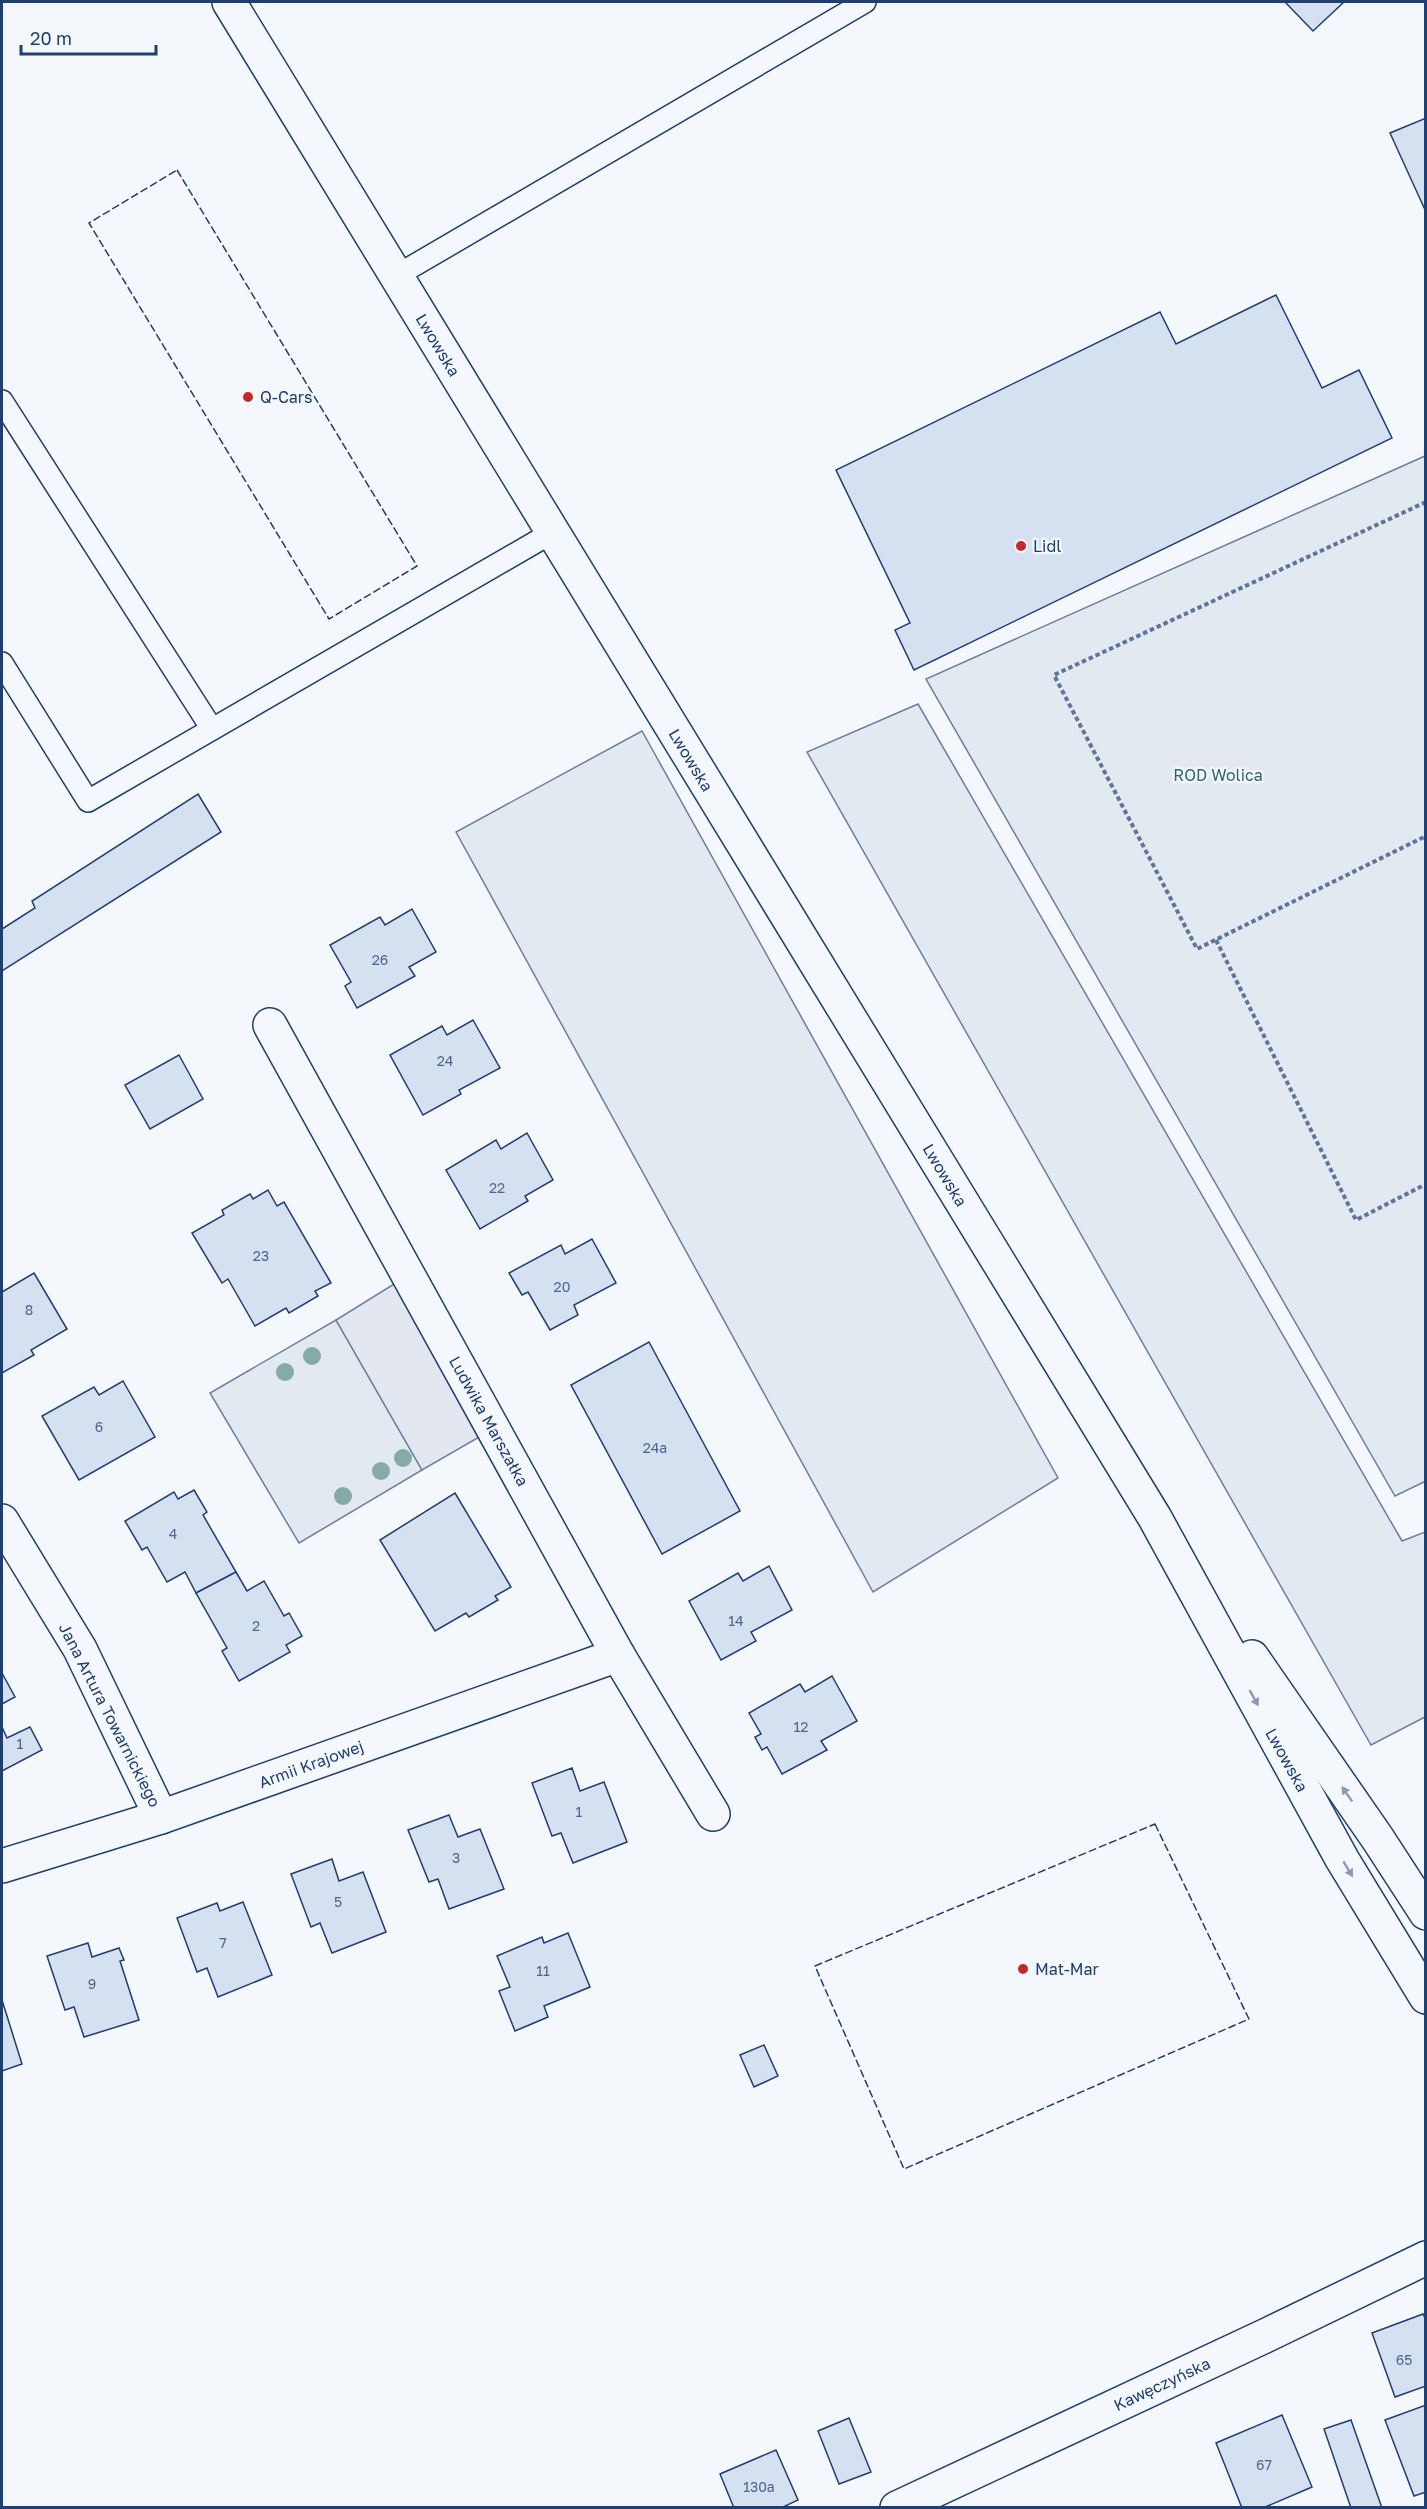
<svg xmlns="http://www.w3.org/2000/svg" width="1427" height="2509" font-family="'Golos Text',sans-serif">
<rect width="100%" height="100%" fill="#f4f7fb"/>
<g fill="#e3e9f0" stroke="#687fa3" stroke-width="1.5">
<polygon points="1425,456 1426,1481 1395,1496 926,679"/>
<polygon points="918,704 1402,1541 1425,1532 1425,1717 1371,1745 807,752"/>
<polygon points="642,731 1058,1478 873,1592 456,832"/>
<polygon points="336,1320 422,1470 299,1543 210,1393"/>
</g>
<polygon fill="#e3e8f0" stroke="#687fa3" stroke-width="1.5" points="394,1284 481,1436 422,1470 336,1320"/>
<g fill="#d5e0f0" stroke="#1d3f73" stroke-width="1.5">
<polygon points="1285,2 1344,2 1313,31"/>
<polygon points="1426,118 1426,212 1390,133"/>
<polygon points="1276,295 1322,388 1359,370 1392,438 914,670 895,630 910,623 836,470 1160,312 1176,344"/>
<polygon points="198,794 221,832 2,971 2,929 35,908 32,901"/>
<polygon points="412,909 436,952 409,967 415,976 357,1008 345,986 351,982 330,945 380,917 385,925"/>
<polygon points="473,1020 500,1068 459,1090 461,1094 423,1115 390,1055 442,1026 447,1035"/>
<polygon points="179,1055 203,1099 150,1129 125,1085"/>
<polygon points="527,1133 553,1180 525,1196 528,1201 480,1229 446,1170 496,1140 501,1149"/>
<polygon points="268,1190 277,1206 284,1202 331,1283 315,1291 318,1296 289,1313 286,1308 255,1326 228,1279 222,1283 192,1233 224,1215 222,1210 250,1194 253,1199"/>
<polygon points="592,1239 616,1283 574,1305 578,1315 550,1330 528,1292 522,1295 509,1273 561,1245 565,1254"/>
<polygon points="34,1273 67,1329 31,1350 34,1355 2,1373 2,1292"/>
<polygon points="649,1342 740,1511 662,1554 571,1385"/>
<polygon points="123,1381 155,1437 79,1480 42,1416 94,1387 99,1395"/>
<polygon points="194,1490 207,1512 203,1515 236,1572 196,1593 185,1572 167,1582 147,1547 142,1550 125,1521 174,1492 178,1499"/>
<polygon points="455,1493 511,1587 495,1596 498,1600 469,1617 466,1613 435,1631 380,1540"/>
<polygon points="769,1566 792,1610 751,1632 756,1641 721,1660 689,1601 738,1573 743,1581"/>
<polygon points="236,1572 247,1591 264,1581 284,1616 289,1613 302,1636 286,1645 290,1652 239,1681 222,1651 227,1648 196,1593"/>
<polygon points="2,1673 15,1697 2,1704"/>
<polygon points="832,1676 857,1721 821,1741 827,1750 782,1774 767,1747 762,1750 755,1737 761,1734 749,1713 800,1684 805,1692"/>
<polygon points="2,1727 7,1738 30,1727 42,1750 2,1771"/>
<polygon points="572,1768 580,1791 604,1782 627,1842 573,1863 561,1833 552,1836 532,1783"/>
<polygon points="449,1815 458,1837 480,1829 504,1889 449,1909 438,1879 429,1882 408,1830"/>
<polygon points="332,1859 339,1881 363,1872 386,1932 332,1953 320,1923 311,1927 291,1874"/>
<polygon points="243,1902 272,1975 218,1997 207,1968 197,1972 177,1918 217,1903 220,1911"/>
<polygon points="568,1933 590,1987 544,2006 548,2017 515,2031 499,1991 510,1987 497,1956 542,1937 544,1943"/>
<polygon points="88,1943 92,1957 119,1948 124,1960 120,1961 139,2020 84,2037 74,2007 65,2010 47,1956"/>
<polygon points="2,2000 22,2064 2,2071"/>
<polygon points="764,2045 778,2076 754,2087 740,2055"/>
<polygon points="1423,2314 1426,2320 1426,2386 1395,2397 1372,2333"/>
<polygon points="1426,2405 1426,2492 1414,2496 1385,2420"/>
<polygon points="1282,2415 1312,2487 1263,2508 1242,2508 1216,2443"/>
<polygon points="849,2418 871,2472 839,2484 818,2431"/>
<polygon points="1351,2420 1382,2508 1351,2508 1324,2429"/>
<polygon points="776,2450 798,2500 781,2508 734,2508 720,2474"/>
</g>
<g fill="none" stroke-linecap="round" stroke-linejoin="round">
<g stroke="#1d3f73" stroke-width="24">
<g id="service">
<polyline points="396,276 865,2"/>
<polyline points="2,401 212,729"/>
<polyline points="2,663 88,801 553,532"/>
</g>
</g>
<g stroke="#1d3f73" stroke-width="36">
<g id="minor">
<polyline points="270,1025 618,1655 713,1814"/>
<polyline points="2,1521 80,1649 161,1817"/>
<polyline points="2,1866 161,1817 618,1655"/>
<polyline points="897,2508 1267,2335 1426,2258"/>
</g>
</g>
<g stroke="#1d3f73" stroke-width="36">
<g id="primary">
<polyline points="229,2 1155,1518 1342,1859 1426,1997"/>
<polyline points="1252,1657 1378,1839 1426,1913"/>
</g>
</g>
<g stroke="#5e769c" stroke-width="4" stroke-dasharray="4.5 3" stroke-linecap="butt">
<polyline points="1426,502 1054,675 1197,949 1426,836"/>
<polyline points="1216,940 1356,1220 1426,1184"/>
</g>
<use href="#service" stroke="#f4f7fb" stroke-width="21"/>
<use href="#minor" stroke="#f4f7fb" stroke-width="33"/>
<use href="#primary" stroke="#f4f7fb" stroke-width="33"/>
<g stroke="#1d3f73" stroke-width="1.5" stroke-dasharray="8 3" stroke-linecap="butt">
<polygon points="177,170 417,566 329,619 89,223"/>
<polygon points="1155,1824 1249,2019 904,2169 815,1966"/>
</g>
</g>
<g fill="#86aba6">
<circle cx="312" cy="1356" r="9"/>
<circle cx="285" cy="1372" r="9"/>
<circle cx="403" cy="1458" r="9"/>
<circle cx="381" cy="1471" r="9"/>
<circle cx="343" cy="1496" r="9"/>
</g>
<defs><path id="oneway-solid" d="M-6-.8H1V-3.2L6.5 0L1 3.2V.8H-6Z" transform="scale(1.5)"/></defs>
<g fill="#889bb7">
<use href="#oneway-solid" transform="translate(1254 1698) rotate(61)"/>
<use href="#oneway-solid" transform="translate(1347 1794) rotate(-125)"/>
<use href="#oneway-solid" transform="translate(1348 1869) rotate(59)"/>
</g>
<g fill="#c62828" stroke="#f4f7fb" stroke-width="2">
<circle cx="248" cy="397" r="6"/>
<circle cx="1021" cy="546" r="6"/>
<circle cx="1023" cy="1969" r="6"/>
</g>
<g text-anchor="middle" stroke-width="4.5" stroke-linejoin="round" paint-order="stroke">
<g font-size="14" fill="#4b6792">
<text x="380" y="965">26</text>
<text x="445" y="1066">24</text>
<text x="497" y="1193">22</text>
<text x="261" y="1261">23</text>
<text x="562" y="1292">20</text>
<text x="29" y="1315">8</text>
<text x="99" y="1432">6</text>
<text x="655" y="1453">24a</text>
<text x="173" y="1539">4</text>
<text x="736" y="1626">14</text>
<text x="256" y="1631">2</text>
<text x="801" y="1732">12</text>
<text x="20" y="1749">1</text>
<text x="579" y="1817">1</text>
<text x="456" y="1863">3</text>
<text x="338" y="1907">5</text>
<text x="223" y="1948">7</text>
<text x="543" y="1976">11</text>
<text x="92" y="1989">9</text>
<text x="1404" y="2365">65</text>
<text x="1264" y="2470">67</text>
<text x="759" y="2492">130a</text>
</g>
<g font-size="16" fill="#1d3f73" stroke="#f4f7fb">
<text transform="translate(438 345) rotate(59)" y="6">Lwowska</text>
<text transform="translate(691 760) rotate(59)" y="6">Lwowska</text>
<text transform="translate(945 1175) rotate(59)" y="6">Lwowska</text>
<text transform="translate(489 1421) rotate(61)" y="6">Ludwika Marszałka</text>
<text transform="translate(110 1715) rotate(63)" y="6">Jana Artura Towarnickiego</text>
<text transform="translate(1287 1760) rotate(61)" y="6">Lwowska</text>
<text transform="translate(311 1764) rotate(-20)" y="6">Armii Krajowej</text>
<text transform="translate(1162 2384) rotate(-25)" y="6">Kawęczyńska</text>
</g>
<g font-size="16" fill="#1d3f73" stroke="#f4f7fb" text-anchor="start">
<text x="260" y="403">Q-Cars</text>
<text x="1033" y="552">Lidl</text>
<text x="1035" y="1975">Mat-Mar</text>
</g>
<g font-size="16" fill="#2c6c60" stroke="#f4f7fb">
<text x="1218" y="781">ROD Wolica</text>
</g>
</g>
<rect width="1427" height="2509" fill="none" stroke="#1d3f73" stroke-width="6"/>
<path d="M21 45v9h135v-9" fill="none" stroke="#1d3f73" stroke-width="3"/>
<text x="30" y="45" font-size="18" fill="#1d3f73" stroke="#f4f7fb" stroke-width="4.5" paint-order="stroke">20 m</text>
</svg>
